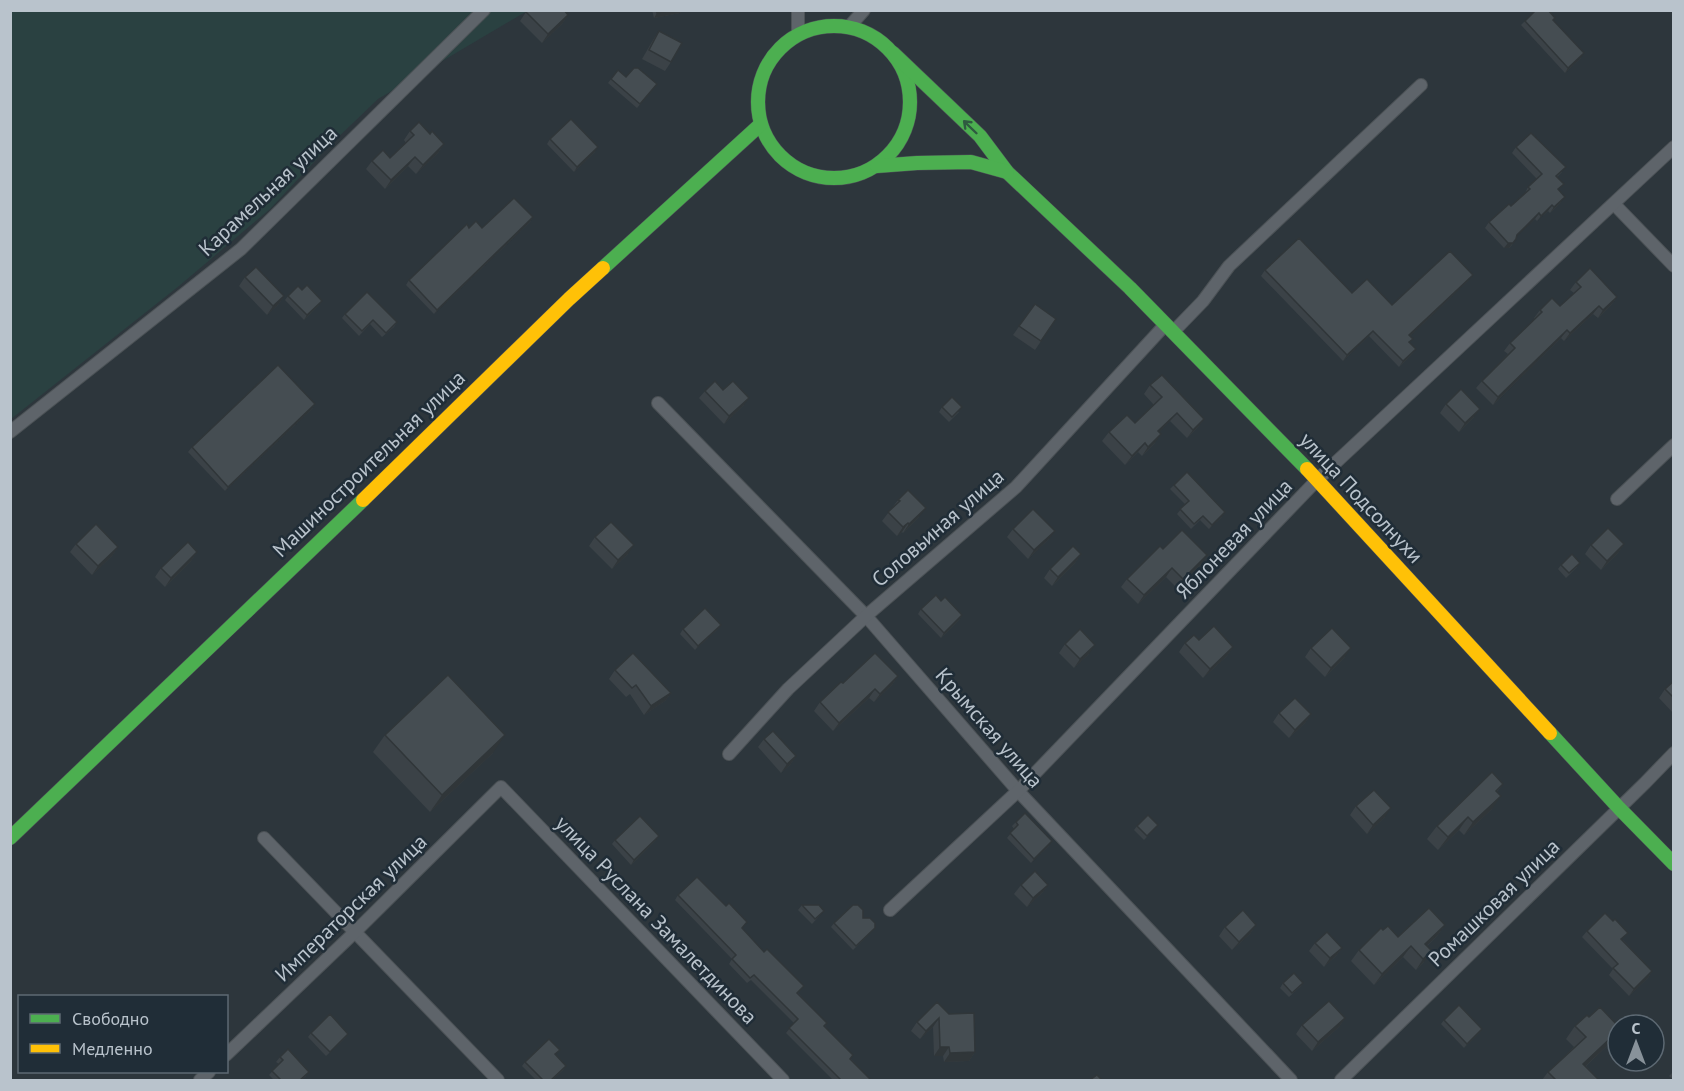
<svg xmlns="http://www.w3.org/2000/svg" width="1684" height="1091" font-family="'PT Sans',sans-serif">
<rect width="100%" height="100%" fill="#2d363c"/>
<polygon fill="#2a4141" points="11,11 527,11 378,99 329,146 270,209 179,286 11,419"/>
<g fill="none" stroke-linecap="round" stroke-linejoin="round">
<g stroke="#4c5256" stroke-width="14">
<g id="street">
<polyline points="798,10 798,35"/>
<polyline points="849,27 864,10"/>
<polyline points="1614,204 1674,266"/>
<polyline points="1173,332 1203,301 1229,266 1421,85"/>
<polyline points="658,403 866,616 1018,791 1291,1080"/>
<polyline points="10,432 241,249 484,10"/>
<polyline points="1617,499 1674,445"/>
<polyline points="729,754 788,689 866,616 1016,487 1165,325"/>
<polyline points="264,838 498,1080"/>
<polyline points="890,910 1018,791 1317,480 1674,147"/>
<polyline points="226,1055 355,932 501,787 783,1080"/>
<polyline points="200,1080 209,1072"/>
<polyline points="1341,1080 1645,783 1674,753"/>
</g>
</g>
<g stroke="#4c5256" stroke-width="15">
<g id="fast">
<circle cx="834" cy="102" r="76"/>
<polyline points="893,53 980,136 1007,172 1130,288 1307,469"/>
<polyline points="877,166 917,163 971,162 1007,172"/>
<polyline points="603,268 761,124"/>
<polyline points="1550,733 1619,808 1674,864"/>
<polyline points="10,838 363,500"/>
</g>
</g>
<g stroke="#4c5256" stroke-width="15">
<g id="slow">
<polyline points="1307,469 1550,733"/>
<polyline points="363,500 569,299 603,268"/>
</g>
</g>
<use href="#street" stroke="#5e646a" stroke-width="12"/>
<use href="#fast" stroke="#4caf50" stroke-width="14"/>
<use href="#slow" stroke="#ffc107" stroke-width="14"/>
</g>
<g fill="#3b4247">
<polygon points="652,10 682,10 680,13 654,18"/>
<polygon points="526,12 568,15 562,24 542,43 520,21"/>
<polygon points="1553,20 1581,58 1565,73 1521,25 1525,21"/>
<polygon points="659,31 671,62 665,71 642,59 653,40"/>
<polygon points="626,77 657,84 637,108 608,83 611,79"/>
<polygon points="410,131 430,134 444,144 438,153 416,174 408,166 385,189 366,169 372,161 390,158 406,143 404,140"/>
<polygon points="550,139 595,152 574,172 547,144"/>
<polygon points="1516,147 1562,172 1557,177 1561,202 1550,213 1548,211 1537,221 1535,219 1516,236 1512,245 1509,248 1504,248 1485,228 1489,222 1511,206 1525,193 1528,187 1537,179 1512,153"/>
<polygon points="533,217 530,222 434,314 406,285 409,280 469,228 482,228"/>
<polygon points="1265,270 1352,293 1392,305 1469,280 1410,336 1410,343 1416,349 1412,354 1399,367 1369,336 1343,361 1261,276"/>
<polygon points="245,277 284,296 278,305 267,315 239,286"/>
<polygon points="1576,282 1617,297 1612,304 1598,318 1593,314 1564,341 1561,338 1493,405 1476,388 1482,381 1508,354 1504,351 1510,343 1535,319 1534,318 1540,310 1560,306 1574,293 1570,290"/>
<polygon points="302,290 319,305 304,320 285,300 288,296"/>
<polygon points="1035,304 1056,319 1035,350 1013,335"/>
<polygon points="345,314 397,322 394,327 382,337 370,324 359,336 342,318"/>
<polygon points="1150,385 1204,419 1198,427 1187,438 1170,421 1159,432 1155,443 1142,456 1138,452 1125,465 1102,441 1109,432 1135,423 1154,405 1144,394"/>
<polygon points="723,390 744,405 724,424 699,398 705,391"/>
<polygon points="315,404 312,409 225,491 188,452 192,447"/>
<polygon points="1446,404 1474,417 1459,432 1440,413"/>
<polygon points="942,407 959,412 949,422 939,412"/>
<polygon points="1174,485 1222,517 1209,529 1200,520 1191,529 1177,514 1185,504 1170,489"/>
<polygon points="898,500 919,517 903,533 902,532 897,536 882,521"/>
<polygon points="1013,529 1049,539 1028,559 1007,537"/>
<polygon points="595,537 628,554 612,569 589,546"/>
<polygon points="76,544 118,547 112,556 92,575 70,552"/>
<polygon points="1624,544 1618,553 1601,570 1585,554 1591,545"/>
<polygon points="1163,549 1201,564 1177,588 1166,577 1138,604 1121,587 1127,579"/>
<polygon points="197,552 191,561 165,587 155,577 161,568"/>
<polygon points="1081,554 1075,563 1052,586 1044,578 1050,569"/>
<polygon points="1561,565 1577,567 1566,578 1558,569"/>
<polygon points="941,601 962,615 959,620 941,638 918,614 921,609"/>
<polygon points="721,625 718,629 695,650 680,634 683,629"/>
<polygon points="1199,640 1233,647 1227,656 1203,678 1179,652 1185,643"/>
<polygon points="1065,644 1089,654 1074,668 1059,653"/>
<polygon points="1311,648 1345,657 1325,677 1305,657"/>
<polygon points="615,670 671,693 665,701 644,715 630,694 626,697 609,679"/>
<polygon points="898,676 892,685 874,702 869,698 833,731 814,711 820,702"/>
<polygon points="1674,681 1674,714 1659,698 1665,689"/>
<polygon points="1279,713 1311,714 1305,723 1289,738 1273,722"/>
<polygon points="385,735 493,753 430,812 373,752"/>
<polygon points="764,739 796,756 790,765 781,773 758,747"/>
<polygon points="1503,784 1497,792 1492,809 1464,835 1459,830 1438,850 1427,839 1437,826"/>
<polygon points="1356,806 1385,817 1367,834 1350,815"/>
<polygon points="1016,822 1049,846 1031,863 1007,838 1014,829 1012,826"/>
<polygon points="1158,825 1144,840 1134,830 1137,826"/>
<polygon points="615,840 656,840 631,865 612,844"/>
<polygon points="1021,885 1048,885 1042,893 1027,907 1014,894"/>
<polygon points="678,895 742,929 764,952 804,986 798,993 827,1023 825,1026 851,1059 871,1080 833,1080 786,1033 794,1023 751,980 747,983 729,964 732,959 675,900"/>
<polygon points="802,905 824,911 812,924 798,910"/>
<polygon points="863,918 871,932 853,950 831,927 834,923"/>
<polygon points="1256,925 1250,934 1232,950 1219,936 1225,927"/>
<polygon points="1445,925 1437,936 1427,946 1424,962 1416,970 1403,957 1374,985 1351,961 1359,950 1398,937"/>
<polygon points="1587,931 1623,940 1652,971 1648,978 1629,996 1609,975 1613,969 1582,937"/>
<polygon points="1315,943 1342,948 1336,956 1324,967 1309,951"/>
<polygon points="1283,983 1303,983 1300,987 1289,997 1280,988"/>
<polygon points="937,1002 975,1052 969,1061 944,1062 943,1056 934,1056 933,1027 920,1039 911,1031 917,1022"/>
<polygon points="1589,1017 1618,1026 1618,1033 1611,1042 1586,1066 1599,1080 1542,1080 1548,1072 1574,1047 1566,1039 1575,1026"/>
<polygon points="1345,1018 1339,1027 1312,1051 1296,1034 1302,1025"/>
<polygon points="1444,1020 1482,1029 1479,1033 1464,1048 1441,1024"/>
<polygon points="311,1033 348,1034 345,1038 326,1056 308,1037"/>
<polygon points="280,1057 306,1076 301,1080 274,1080 269,1075 279,1064 276,1062"/>
<polygon points="525,1062 566,1066 563,1070 552,1080 536,1080 522,1066"/>
<polygon points="1674,1071 1674,1080 1669,1076"/>
</g>
<g fill="#303639">
<polygon points="672,10 682,10 680,13 654,18 657,13"/>
<polygon points="568,15 562,24 542,43 548,34"/>
<polygon points="1584,53 1581,58 1565,73 1568,68"/>
<polygon points="444,144 438,153 416,174 423,165"/>
<polygon points="598,147 595,152 574,172 577,167"/>
<polygon points="415,157 408,166 385,189 391,180"/>
<polygon points="1565,197 1561,202 1550,213 1554,207"/>
<polygon points="1552,205 1548,211 1537,221 1541,216"/>
<polygon points="1539,213 1535,219 1513,240 1517,235"/>
<polygon points="533,217 530,222 434,314 437,310"/>
<polygon points="1516,239 1509,248 1504,248 1508,243"/>
<polygon points="1473,275 1469,280 1405,341 1409,335"/>
<polygon points="284,296 278,305 267,315 273,306"/>
<polygon points="1617,297 1612,304 1598,318 1603,310"/>
<polygon points="322,301 319,305 304,320 307,315"/>
<polygon points="1599,306 1593,314 1564,341 1570,333"/>
<polygon points="1567,330 1561,338 1493,405 1498,397"/>
<polygon points="1373,331 1369,336 1343,361 1347,355"/>
<polygon points="1416,349 1412,354 1399,367 1403,361"/>
<polygon points="749,398 744,405 724,424 729,416"/>
<polygon points="315,404 312,409 225,491 228,487"/>
<polygon points="1480,409 1474,417 1459,432 1465,423"/>
<polygon points="1177,413 1170,421 1152,440 1158,431"/>
<polygon points="1204,419 1198,427 1187,438 1193,430"/>
<polygon points="1161,434 1155,443 1142,456 1148,447"/>
<polygon points="1145,443 1138,452 1125,465 1132,456"/>
<polygon points="926,508 919,517 903,533 909,524"/>
<polygon points="1225,512 1222,517 1209,529 1212,525"/>
<polygon points="908,523 902,532 897,536 903,527"/>
<polygon points="1055,531 1049,539 1028,559 1034,550"/>
<polygon points="1624,544 1618,553 1601,570 1607,561"/>
<polygon points="634,545 628,554 612,569 618,560"/>
<polygon points="118,547 112,556 92,575 98,566"/>
<polygon points="197,552 191,561 165,587 171,578"/>
<polygon points="1081,554 1075,563 1052,586 1058,577"/>
<polygon points="1207,555 1201,564 1177,588 1183,579"/>
<polygon points="1172,568 1166,577 1138,604 1144,595"/>
<polygon points="962,615 959,620 941,638 944,633"/>
<polygon points="721,625 718,629 695,650 698,646"/>
<polygon points="1095,645 1089,654 1074,668 1080,659"/>
<polygon points="1233,647 1227,656 1203,678 1210,669"/>
<polygon points="1351,648 1345,657 1325,677 1331,668"/>
<polygon points="898,676 892,685 874,702 880,694"/>
<polygon points="875,689 869,698 833,731 839,723"/>
<polygon points="671,693 665,701 644,715 651,706"/>
<polygon points="1311,714 1305,723 1289,738 1295,730"/>
<polygon points="505,735 493,753 430,812 442,795"/>
<polygon points="796,756 790,765 781,773 787,764"/>
<polygon points="1501,796 1492,809 1464,835 1473,822"/>
<polygon points="1391,808 1385,817 1367,834 1373,825"/>
<polygon points="1468,817 1459,830 1438,850 1448,837"/>
<polygon points="659,836 656,840 631,865 634,860"/>
<polygon points="1052,841 1049,846 1031,863 1034,859"/>
<polygon points="1048,885 1042,893 1027,907 1033,898"/>
<polygon points="1256,925 1250,934 1232,950 1239,942"/>
<polygon points="1445,925 1437,936 1417,955 1425,944"/>
<polygon points="1411,946 1403,957 1374,985 1382,974"/>
<polygon points="1342,948 1336,956 1324,967 1330,958"/>
<polygon points="1432,951 1424,962 1416,970 1423,959"/>
<polygon points="1652,971 1648,978 1629,996 1634,989"/>
<polygon points="939,1018 933,1027 920,1039 926,1031"/>
<polygon points="1345,1018 1339,1027 1312,1051 1318,1042"/>
<polygon points="1482,1029 1479,1033 1464,1048 1467,1044"/>
<polygon points="1618,1031 1611,1042 1574,1077 1583,1064"/>
<polygon points="940,1047 949,1047 943,1056 934,1056"/>
<polygon points="975,1052 969,1061 944,1062 950,1053"/>
</g>
<g fill="#454d52" stroke="#303639" stroke-width="1.5">
<polygon points="528,10 564,10 568,15 548,34 526,12"/>
<polygon points="656,10 672,10 657,13"/>
<polygon points="1536,10 1548,10 1555,18 1553,20 1584,53 1568,68 1525,21"/>
<polygon points="659,31 682,43 671,62 649,50"/>
<polygon points="634,68 638,68 657,84 640,104 611,79 618,70 626,77"/>
<polygon points="571,119 598,147 577,167 550,139"/>
<polygon points="419,122 430,134 432,131 444,144 423,165 415,157 391,180 372,161 383,150 390,158 414,135 410,131"/>
<polygon points="1531,133 1566,167 1556,176 1564,184 1558,189 1565,197 1554,207 1552,205 1541,216 1539,213 1517,235 1516,239 1513,243 1508,243 1489,222 1509,204 1511,206 1530,189 1528,187 1542,174 1516,147"/>
<polygon points="514,198 533,217 437,310 409,280 467,224 469,228 476,221 482,228"/>
<polygon points="1299,238 1352,293 1367,279 1392,305 1450,251 1473,275 1409,335 1413,339 1409,342 1416,349 1403,361 1373,331 1347,355 1265,270"/>
<polygon points="256,267 284,296 273,306 245,277"/>
<polygon points="1590,268 1617,297 1603,310 1599,306 1570,333 1567,330 1498,397 1482,381 1515,348 1510,343 1542,312 1540,310 1552,298 1560,306 1581,287 1576,282"/>
<polygon points="307,285 322,301 307,315 288,296 298,286 302,290"/>
<polygon points="367,292 397,322 386,333 373,320 362,331 345,314"/>
<polygon points="1035,304 1056,319 1041,341 1019,326"/>
<polygon points="278,365 315,404 228,487 192,447"/>
<polygon points="1162,375 1204,419 1193,430 1177,413 1158,431 1161,434 1148,447 1145,443 1132,456 1109,432 1127,415 1135,423 1162,397 1150,385"/>
<polygon points="715,381 723,390 733,381 749,398 729,416 705,391"/>
<polygon points="1461,389 1480,409 1465,423 1446,404"/>
<polygon points="952,397 962,407 952,417 942,407"/>
<polygon points="1187,472 1225,512 1212,525 1203,516 1194,524 1180,509 1189,501 1174,485"/>
<polygon points="908,490 926,508 909,524 908,523 903,527 888,512 900,501 898,500"/>
<polygon points="1033,509 1055,531 1034,550 1013,529"/>
<polygon points="611,522 634,545 618,560 595,537"/>
<polygon points="96,524 118,547 98,566 76,544"/>
<polygon points="1608,528 1624,544 1607,561 1591,545"/>
<polygon points="1182,530 1207,555 1183,579 1172,568 1144,595 1127,579 1160,546 1163,549"/>
<polygon points="188,542 197,552 171,578 161,568"/>
<polygon points="1073,546 1081,554 1058,577 1050,569"/>
<polygon points="1572,554 1580,563 1569,573 1561,565"/>
<polygon points="936,595 941,601 945,597 962,615 944,633 921,609"/>
<polygon points="705,608 721,625 698,646 683,629"/>
<polygon points="1214,626 1233,647 1210,669 1185,643 1194,635 1199,640"/>
<polygon points="1332,628 1351,648 1331,668 1311,648"/>
<polygon points="1080,629 1095,645 1080,659 1065,644"/>
<polygon points="633,653 671,693 651,706 636,685 632,688 615,670"/>
<polygon points="875,653 898,676 880,694 875,689 839,723 820,702 841,682 843,683"/>
<polygon points="448,675 505,735 442,795 385,735"/>
<polygon points="1674,681 1674,698 1665,689"/>
<polygon points="1295,698 1311,714 1295,730 1279,713"/>
<polygon points="773,731 796,756 787,764 764,739"/>
<polygon points="1492,772 1503,784 1496,791 1501,796 1473,822 1468,817 1448,837 1437,826"/>
<polygon points="1374,790 1391,808 1373,825 1356,806"/>
<polygon points="1025,813 1052,841 1034,859 1010,833 1018,825 1016,822"/>
<polygon points="1148,815 1158,825 1147,836 1137,826"/>
<polygon points="640,816 659,836 634,860 615,840"/>
<polygon points="1035,871 1048,885 1033,898 1021,885"/>
<polygon points="697,877 726,906 729,903 747,922 742,928 764,952 767,949 804,986 797,993 827,1023 824,1026 853,1055 850,1059 871,1080 841,1080 789,1028 798,1019 754,975 750,978 732,959 736,955 678,895"/>
<polygon points="802,905 819,905 824,911 815,919"/>
<polygon points="853,905 858,905 863,910 863,918 870,918 875,923 875,928 856,946 834,923"/>
<polygon points="1429,908 1445,925 1425,944 1432,951 1423,959 1411,946 1382,974 1359,950 1381,928 1383,930 1388,926 1398,937"/>
<polygon points="1243,910 1256,925 1239,942 1225,927"/>
<polygon points="1605,913 1613,921 1615,919 1628,933 1621,939 1652,971 1634,989 1613,968 1618,964 1587,931"/>
<polygon points="1327,932 1342,948 1330,958 1315,943"/>
<polygon points="1294,973 1303,983 1292,993 1283,983"/>
<polygon points="1329,1001 1345,1018 1318,1042 1302,1025"/>
<polygon points="937,1002 949,1014 974,1013 975,1052 950,1053 949,1047 940,1047 939,1018 926,1031 917,1022"/>
<polygon points="1459,1005 1482,1029 1467,1044 1444,1020"/>
<polygon points="1600,1007 1618,1026 1618,1031 1583,1064 1599,1080 1556,1080 1548,1072 1586,1037 1575,1026 1587,1015 1589,1017"/>
<polygon points="330,1014 348,1034 330,1052 311,1033"/>
<polygon points="549,1039 560,1050 555,1054 566,1066 551,1080 543,1080 525,1062"/>
<polygon points="288,1049 309,1072 300,1080 281,1080 272,1071 283,1060 280,1057"/>
<polygon points="1097,1075 1102,1080 1090,1080"/>
</g>
<defs><path id="oneway-shaft" d="M-6 0H5M1.5-3L5.5 0L1.5 3" fill="none" stroke-width="1.6" stroke-linecap="round" stroke-linejoin="round" transform="scale(1.5)"/></defs>
<use stroke="#2f5a40" href="#oneway-shaft" transform="translate(970 127) rotate(-136)"/>
<g text-anchor="middle" stroke-width="5" stroke-linejoin="round" paint-order="stroke">
<g font-size="21" fill="#b9c3cc" stroke="#202d37">
<text transform="translate(268 191) rotate(-43)" y="7">Карамельная улица</text>
<text transform="translate(369 464) rotate(-44)" y="7">Машиностроительная улица</text>
<text transform="translate(1361 498) rotate(47)" y="7">улица Подсолнухи</text>
<text transform="translate(938 528) rotate(-41)" y="7">Соловьиная улица</text>
<text transform="translate(1234 539) rotate(-46)" y="7">Яблоневая улица</text>
<text transform="translate(989 728) rotate(49)" y="7">Крымская улица</text>
<text transform="translate(1494 903) rotate(-44)" y="7">Ромашковая улица</text>
<text transform="translate(351 908) rotate(-44)" y="7">Императорская улица</text>
<text transform="translate(656 920) rotate(46)" y="7">улица Руслана Замалетдинова</text>
</g>
</g>
<rect width="1684" height="1091" fill="none" stroke="#b9c3cc" stroke-width="24"/>
<rect x="18" y="995" width="210" height="78" fill="#202d37" stroke="#5d6973" stroke-width="1.5"/>
<rect x="30" y="1014" width="30" height="9" fill="#4caf50" stroke="#5d6973" stroke-width="1.5"/>
<text x="72" y="1025" font-size="18" fill="#b9c3cc">Свободно</text>
<rect x="30" y="1044" width="30" height="9" fill="#ffc107" stroke="#5d6973" stroke-width="1.5"/>
<text x="72" y="1055" font-size="18" fill="#b9c3cc">Медленно</text>
<g transform="translate(1636 1043)"><circle r="28" fill="#202d37" stroke="#5d6973" stroke-width="1.5"/>
<path d="M0-4.5L10 22L0 15L-10 22Z" fill="#88929a"/>
<text y="-9" font-size="16" font-weight="bold" text-anchor="middle" fill="#b9c3cc">С</text>
</g>
</svg>
